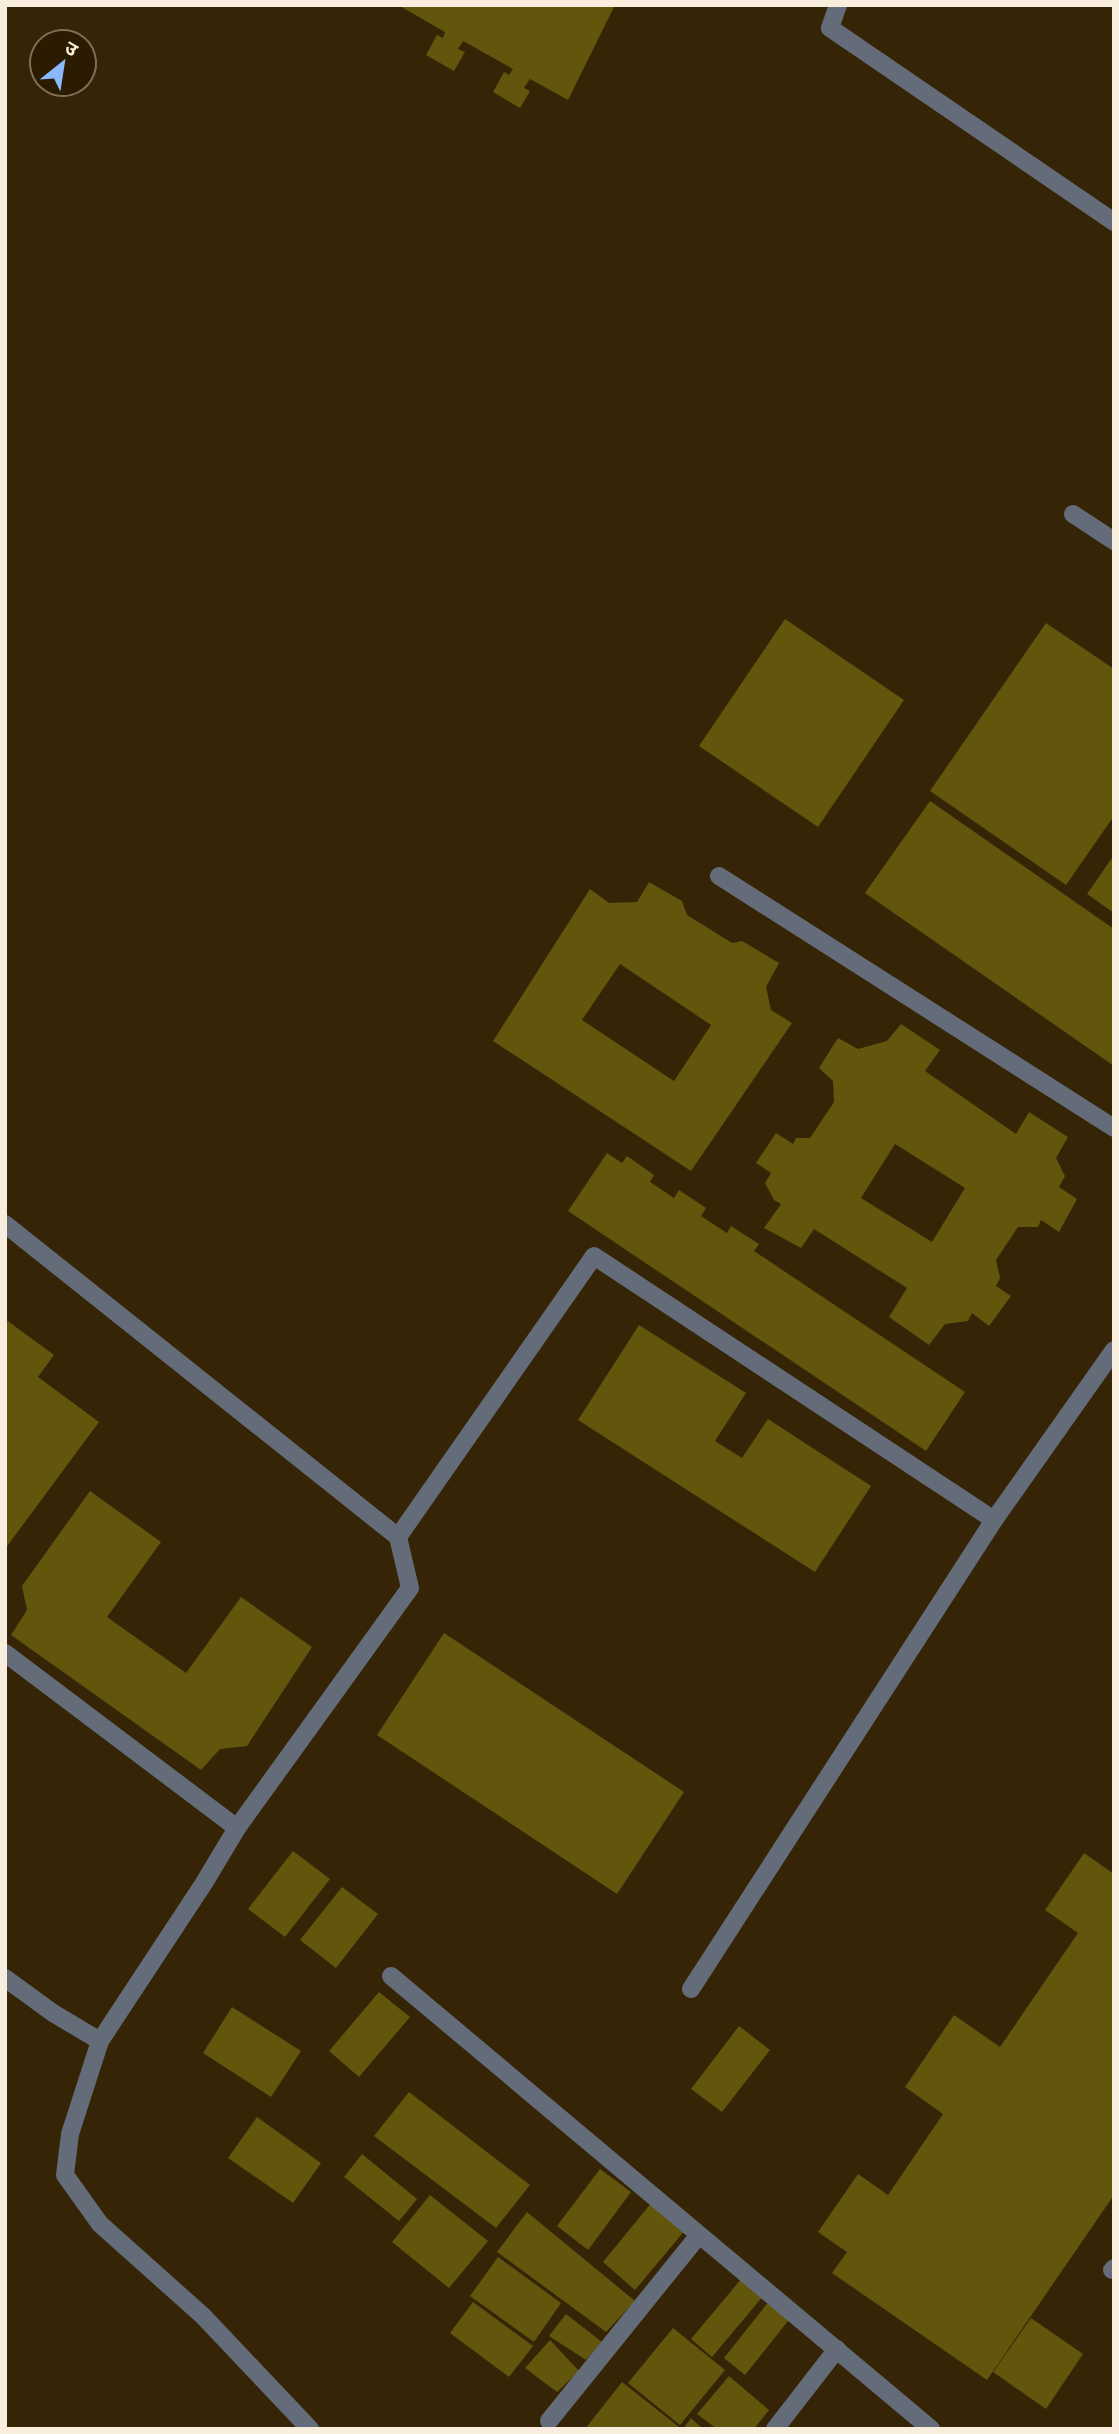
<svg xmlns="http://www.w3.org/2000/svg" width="1119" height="2434" font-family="'DejaVu Sans','Noto Sans Devanagari',sans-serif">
<rect width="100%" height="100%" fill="#352406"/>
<g fill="#62560d" fill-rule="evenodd">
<polygon points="398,5 615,5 568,100 530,79 524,88 530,91 520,108 493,92 504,72 509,75 513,69 463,41 458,49 465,52 454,71 426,55 437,35 443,38 445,32"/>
<polygon points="785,619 904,700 818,827 699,746"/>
<polygon points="1046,623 1114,669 1114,816 1066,885 930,791"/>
<polygon points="930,801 1114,929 1114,1066 865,893"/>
<polygon points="1114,855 1114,913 1087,894"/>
<path d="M 649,882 L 682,901 L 687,915 L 732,943 L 742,941 L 779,963 L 766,987 L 771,1010 L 792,1023 L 691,1171 L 493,1041 L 590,889 L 609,903 L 637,902 ZM 620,964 L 711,1025 L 674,1081 L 582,1020 Z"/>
<path d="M 901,1024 L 940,1050 L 925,1071 L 1016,1134 L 1029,1112 L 1068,1137 L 1056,1158 L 1065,1176 L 1059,1187 L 1077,1199 L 1059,1232 L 1041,1220 L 1038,1227 L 1018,1227 L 996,1260 L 1000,1278 L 996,1286 L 1011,1296 L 989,1326 L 972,1313 L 968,1321 L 945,1324 L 929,1345 L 889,1317 L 907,1288 L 814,1229 L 801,1248 L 764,1228 L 781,1204 L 774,1200 L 765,1183 L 771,1173 L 756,1163 L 776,1133 L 793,1144 L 796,1138 L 810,1138 L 834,1102 L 833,1081 L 819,1068 L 838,1038 L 858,1049 L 887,1041 ZM 895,1144 L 965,1188 L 932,1242 L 861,1198 Z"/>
<polygon points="607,1153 622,1163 627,1156 654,1175 650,1182 674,1198 679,1190 706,1208 701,1216 727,1233 731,1226 759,1244 754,1251 965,1392 926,1451 568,1211"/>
<polygon points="5,1319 54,1355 38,1377 99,1422 5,1549"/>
<polygon points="639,1325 746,1393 715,1441 742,1458 768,1419 871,1486 815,1572 578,1420"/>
<polygon points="90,1491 161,1542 107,1617 186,1673 241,1597 312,1647 247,1746 220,1749 201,1770 11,1635 27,1610 22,1586"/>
<polygon points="444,1633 684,1792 617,1894 377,1735"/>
<polygon points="293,1851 330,1879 285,1937 248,1909"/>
<polygon points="1084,1853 1114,1874 1114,2195 987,2380 832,2273 847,2252 818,2232 858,2174 888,2195 943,2114 905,2087 954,2015 1000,2047 1078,1933 1045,1910"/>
<polygon points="342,1887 378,1914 336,1968 300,1940"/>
<polygon points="379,1992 410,2017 359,2077 329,2051"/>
<polygon points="232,2007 301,2051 271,2097 203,2053"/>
<polygon points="739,2026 770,2050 722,2112 691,2089"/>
<polygon points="409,2092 530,2185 496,2228 374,2136"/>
<polygon points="257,2117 321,2163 293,2203 228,2158"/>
<polygon points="362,2154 417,2199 399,2221 344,2177"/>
<polygon points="600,2169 631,2192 588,2250 557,2226"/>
<polygon points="430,2195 488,2241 449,2288 392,2242"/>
<polygon points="652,2202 686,2229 635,2290 603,2262"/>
<polygon points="527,2212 635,2301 606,2332 497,2252"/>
<polygon points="498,2257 561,2303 534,2342 470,2296"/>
<polygon points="742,2278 764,2295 712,2357 691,2339"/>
<polygon points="770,2300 792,2316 745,2375 724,2358"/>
<polygon points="473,2302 533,2346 509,2377 450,2333"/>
<polygon points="566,2314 602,2342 586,2360 549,2336"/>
<polygon points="1031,2318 1083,2354 1046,2409 993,2372"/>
<polygon points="673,2328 725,2370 680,2425 628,2383"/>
<polygon points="550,2340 579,2371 557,2392 525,2368"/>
<polygon points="729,2376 769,2410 754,2429 717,2429 697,2414"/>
<polygon points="622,2382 679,2427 678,2429 585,2429"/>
<polygon points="691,2418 703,2429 683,2429"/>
</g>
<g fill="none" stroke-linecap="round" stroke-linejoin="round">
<g stroke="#636c78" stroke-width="18">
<polyline points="838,5 830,28 1114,222"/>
<polyline points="1073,514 1114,541"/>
<polyline points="719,876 1114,1128"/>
<polyline points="5,1224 398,1537 410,1588 237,1828 204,1883 100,2041 70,2134 65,2175 100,2224 203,2316 310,2429"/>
<polyline points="398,1537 594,1256 994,1520"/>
<polyline points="5,1653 237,1828"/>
<polyline points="5,1978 53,2013 100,2041"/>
<polyline points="691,1989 994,1520 1114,1350"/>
<polyline points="1112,2270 1114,2268"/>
</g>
<g stroke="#636c78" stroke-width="18">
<polyline points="391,1976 931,2429"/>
<polyline points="549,2421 699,2235"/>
<polyline points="775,2429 837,2349"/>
</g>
</g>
<rect width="1119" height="2434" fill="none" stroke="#f9eedd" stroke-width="14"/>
<g transform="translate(63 63) rotate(30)"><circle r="33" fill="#2b1b00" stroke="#7d6f58" stroke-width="2"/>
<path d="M0-5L12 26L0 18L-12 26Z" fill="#8cb9fc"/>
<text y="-10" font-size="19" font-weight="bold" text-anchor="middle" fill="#f9eedd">उ</text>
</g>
</svg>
